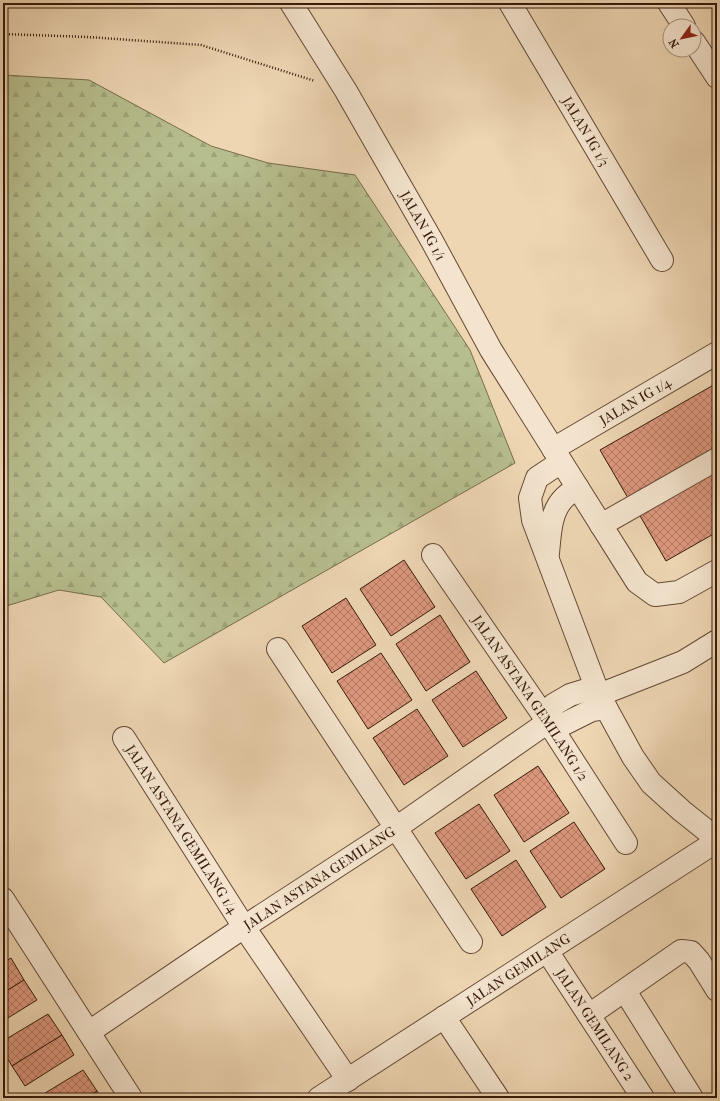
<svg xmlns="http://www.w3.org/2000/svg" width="720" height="1101" font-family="'IM FELL French Canon',serif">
<defs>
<pattern id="forest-firs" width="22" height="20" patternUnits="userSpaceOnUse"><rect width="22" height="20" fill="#b7be8e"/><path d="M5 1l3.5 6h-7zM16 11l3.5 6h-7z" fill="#9ea379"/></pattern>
<pattern id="building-cross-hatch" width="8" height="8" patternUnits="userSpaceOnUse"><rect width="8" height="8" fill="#dc977d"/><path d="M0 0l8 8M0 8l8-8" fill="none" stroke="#b37a65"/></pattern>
</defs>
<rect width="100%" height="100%" fill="#eed6b3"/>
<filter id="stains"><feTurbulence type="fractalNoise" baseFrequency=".005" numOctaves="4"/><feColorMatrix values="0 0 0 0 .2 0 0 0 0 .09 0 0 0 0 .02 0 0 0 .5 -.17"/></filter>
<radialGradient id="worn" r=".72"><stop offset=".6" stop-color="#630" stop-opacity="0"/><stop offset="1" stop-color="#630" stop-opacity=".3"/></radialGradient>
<polygon fill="url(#forest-firs)" stroke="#776c4c" points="3,75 89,80 211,146 268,163 355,175 470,350 515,463 164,663 101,597 59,590 3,607"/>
<g fill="url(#building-cross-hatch)" stroke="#37190b">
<polygon points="717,383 717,447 628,498 600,450"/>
<polygon points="717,469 717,532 666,561 639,514"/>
<polygon points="404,560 435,607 391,636 360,589"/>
<polygon points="346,598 376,645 332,673 302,626"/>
<polygon points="440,615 470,662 426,691 396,644"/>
<polygon points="381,653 412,700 368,729 337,681"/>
<polygon points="476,671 507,718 463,747 432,700"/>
<polygon points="417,709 448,756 404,785 373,738"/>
<polygon points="538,766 569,813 524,842 494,795"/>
<polygon points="479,804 510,851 466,879 435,833"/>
<polygon points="574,822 605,869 561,898 530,851"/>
<polygon points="516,860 546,907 502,936 471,889"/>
<polygon points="11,958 24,980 3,993 3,963"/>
<polygon points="24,980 37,1000 3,1021 3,993"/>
<polygon points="48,1014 62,1035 12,1066 3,1051 3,1041"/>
<polygon points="62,1035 74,1055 25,1086 12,1066"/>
<polygon points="83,1070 97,1091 85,1098 37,1098"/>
<polygon points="97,1091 101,1098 85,1098"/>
</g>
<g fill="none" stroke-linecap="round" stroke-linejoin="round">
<g stroke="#654835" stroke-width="24">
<g id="minor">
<path id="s1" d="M 291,3 L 346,91 L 432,241 L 491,350 L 637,582 L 655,595 L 679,592 L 717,571"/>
<path id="s2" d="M 510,3 L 662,260"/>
<polyline points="669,3 684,26"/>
<polyline points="694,42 717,77"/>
<path id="s3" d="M 553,449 L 717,353"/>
<polyline points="561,462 537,478 530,498 533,520 599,695 633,757 651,783 682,811 717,839"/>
<polyline points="601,525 717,459"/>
<path d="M 548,553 C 550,534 550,511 565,497 C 569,493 574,491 578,488"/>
<path id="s4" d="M 433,555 L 548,722 L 626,843"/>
<polyline points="278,649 471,942"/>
<polyline points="599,695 683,662 717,641"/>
<polyline points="548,722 564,724 592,710 606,708"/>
<path id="s5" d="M 124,738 L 244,927 L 348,1080"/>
<polyline points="3,899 131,1098"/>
<path id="s6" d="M 547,951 L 643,1098"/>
<polyline points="625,991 692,1098"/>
<polyline points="589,1015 681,951 691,952 699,961 717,990"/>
<polyline points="444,1017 498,1098"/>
<path id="s7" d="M 89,1032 L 244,927 L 396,828 L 548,722 L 553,705 L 570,695 L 596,687"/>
<path id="s8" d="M 319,1098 L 717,841"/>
</g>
</g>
<polyline stroke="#37190b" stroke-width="2.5" stroke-dasharray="1 2" stroke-linecap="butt" points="3,34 88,37 201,45 315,81"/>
<use href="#minor" stroke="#f4e4ce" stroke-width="22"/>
</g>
<g text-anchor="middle" stroke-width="3" stroke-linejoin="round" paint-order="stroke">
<g font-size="14" fill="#37190b" stroke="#f4e4ce">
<text dy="5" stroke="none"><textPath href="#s2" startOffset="149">JALAN IG 1/3</textPath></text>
<text dy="5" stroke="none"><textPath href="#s1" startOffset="259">JALAN IG 1/1</textPath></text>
<text dy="5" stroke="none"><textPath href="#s3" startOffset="95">JALAN IG 1/4</textPath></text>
<text dy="5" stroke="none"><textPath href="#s4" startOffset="173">JALAN ASTANA GEMILANG 1/2</textPath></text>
<text dy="5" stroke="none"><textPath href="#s5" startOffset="108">JALAN ASTANA GEMILANG 1/4</textPath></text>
<text dy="5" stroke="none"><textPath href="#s7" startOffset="277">JALAN ASTANA GEMILANG</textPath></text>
<text dy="5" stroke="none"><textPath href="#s8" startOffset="237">JALAN GEMILANG</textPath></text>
<text dy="5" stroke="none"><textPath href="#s6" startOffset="88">JALAN GEMILANG 2</textPath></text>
</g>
</g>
<rect width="720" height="1101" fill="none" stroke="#eed6b3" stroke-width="16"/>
<rect x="4" y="4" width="712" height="1093" fill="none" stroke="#37190b" stroke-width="2"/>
<rect x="8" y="8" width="704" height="1085" fill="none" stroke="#37190b"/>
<g transform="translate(682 38) rotate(237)"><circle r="19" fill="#f4e4ce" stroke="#a89380"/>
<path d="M0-3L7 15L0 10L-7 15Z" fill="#8f2418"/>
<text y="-6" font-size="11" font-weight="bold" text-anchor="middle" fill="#37190b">N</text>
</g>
<rect width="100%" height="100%" filter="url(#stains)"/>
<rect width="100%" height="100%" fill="url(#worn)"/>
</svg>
